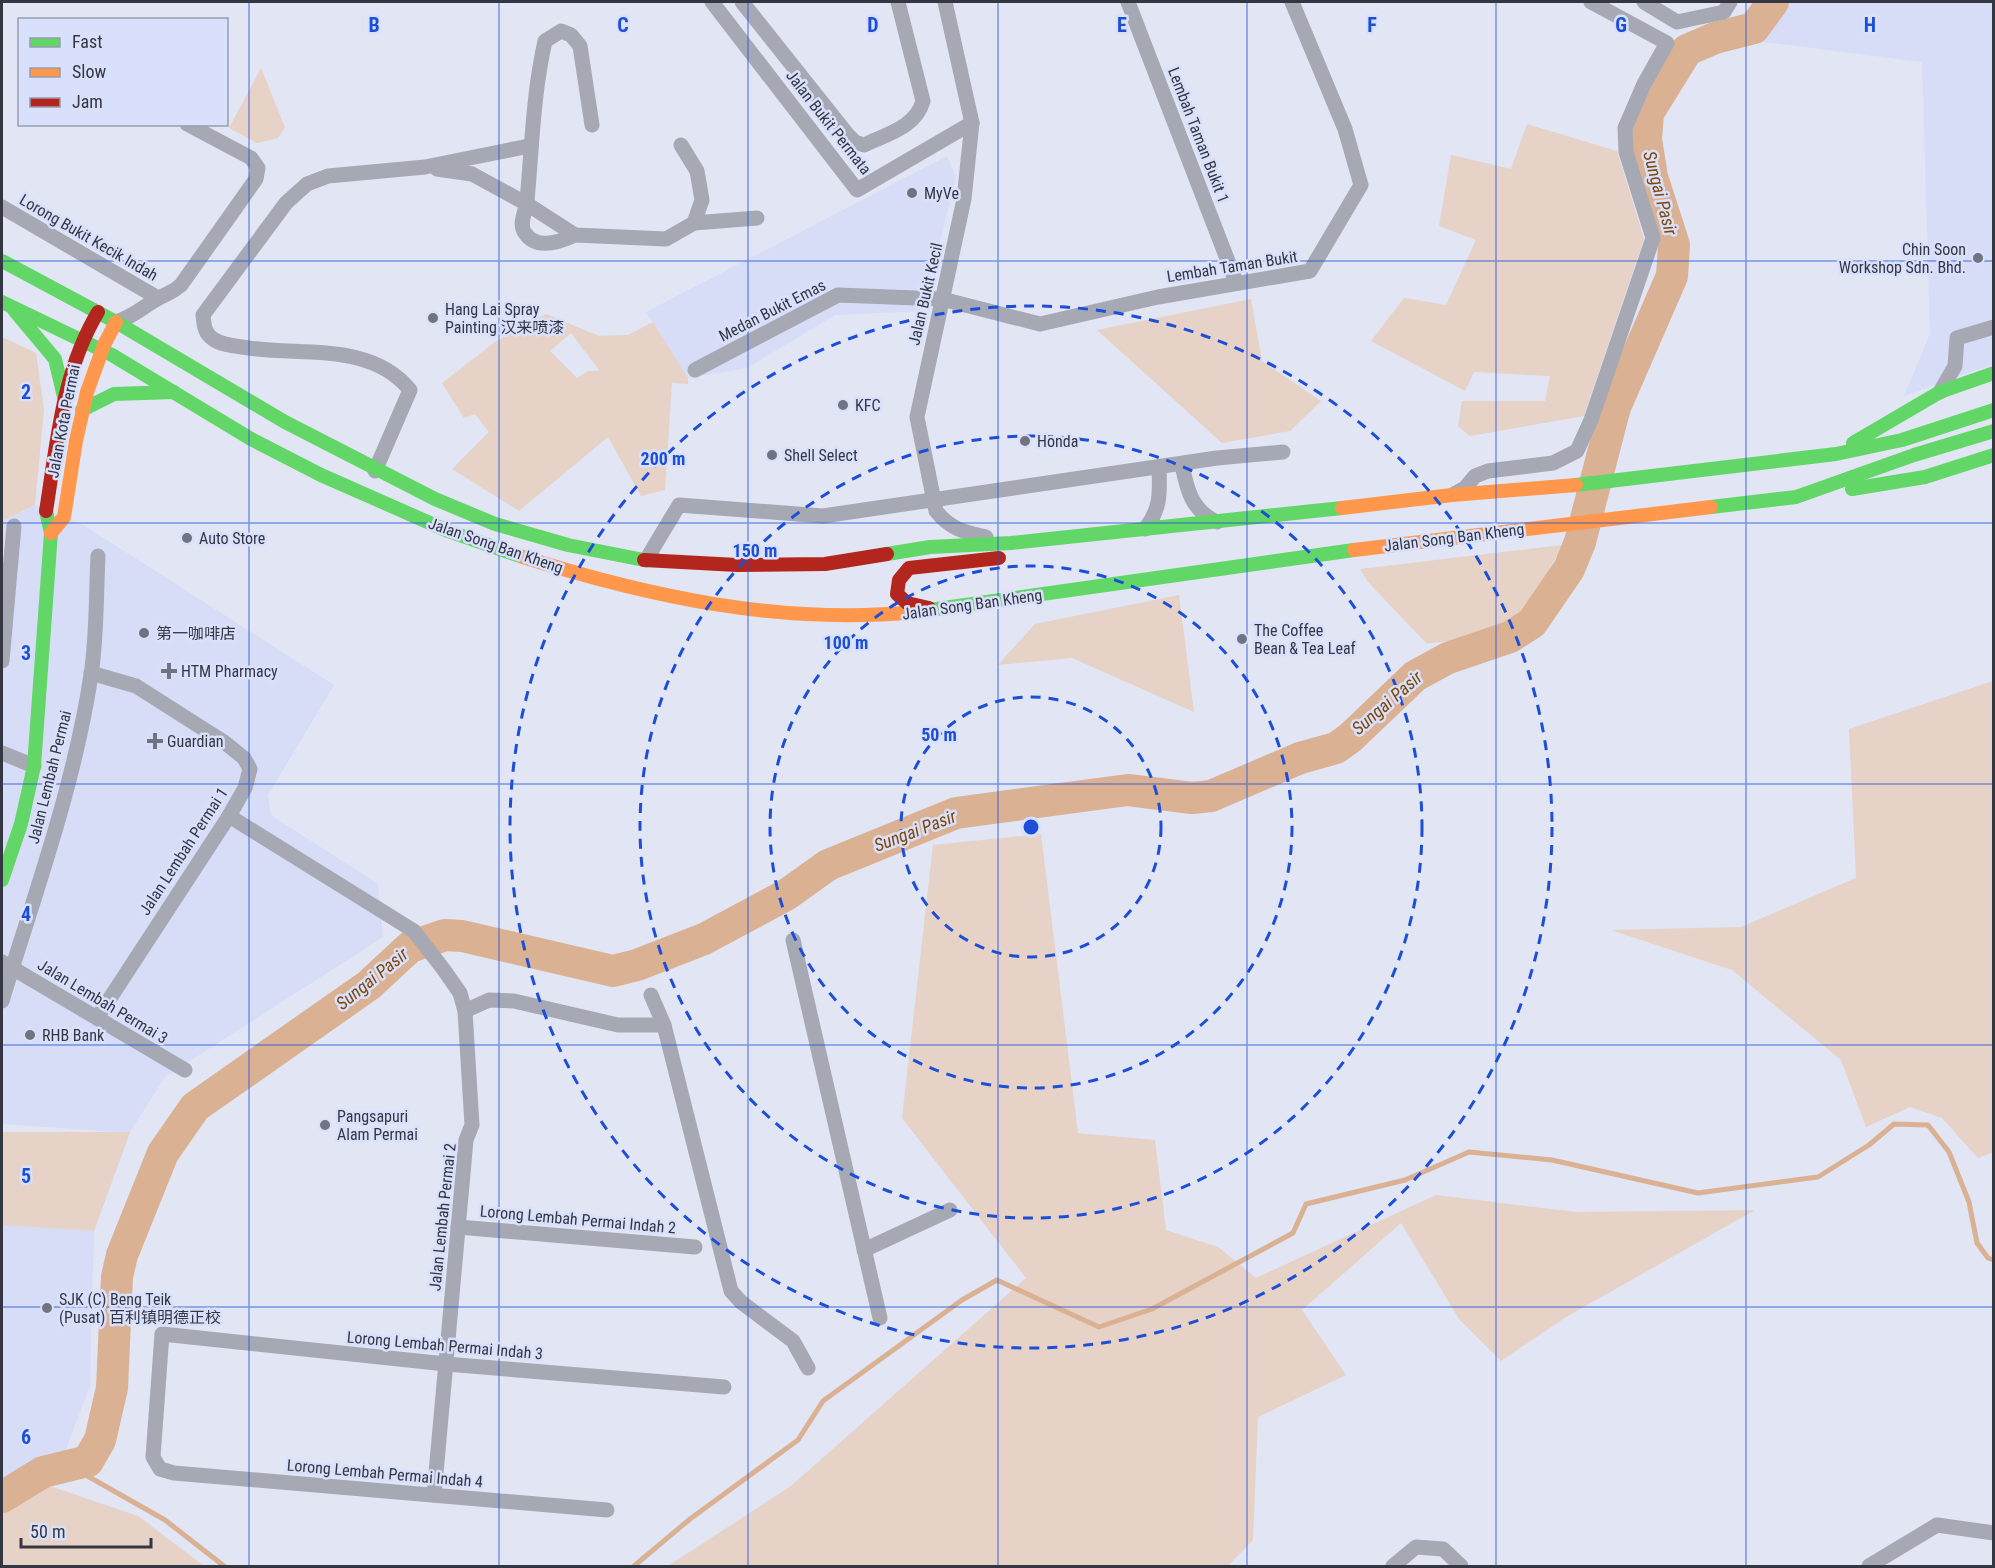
<svg xmlns="http://www.w3.org/2000/svg" width="1995" height="1568" font-family="'Roboto Condensed','Noto Sans SC',sans-serif">
<rect width="100%" height="100%" fill="#e1e5f4"/>
<g fill="#d7ddf7">
<polygon points="1784,2 1993,2 1993,364 1904,396 1930,334 1922,62 1756,41"/>
<polygon points="947,156 956,178 922,311 835,315 747,368 688,378 646,312"/>
<polygon points="35,505 85,526 334,685 268,795 271,815 378,884 383,937 165,1077 130,1132 94,1231 90,1386 64,1454 41,1458 2,1482 2,1132 116,1132 2,1124 2,521"/>
</g>
<g fill="#e6d2c7" fill-rule="evenodd">
<polygon points="261,68 285,127 278,138 257,143 229,128"/>
<polygon points="1527,124 1617,151 1644,239 1584,416 1470,436 1458,426 1462,401 1545,401 1550,376 1474,372 1465,391 1371,341 1404,298 1446,305 1476,240 1439,226 1451,155 1511,169"/>
<polygon points="1251,299 1262,361 1321,401 1290,431 1222,443 1097,330"/>
<path d="M 546,314 L 599,336 L 628,335 L 653,322 L 688,378 L 688,384 L 672,383 L 665,490 L 641,496 L 608,437 L 519,511 L 452,469 L 489,432 L 475,414 L 464,418 L 442,383 L 495,342 ZM 571,333 L 599,370 L 599,371 L 588,371 L 577,378 L 550,351 Z"/>
<polygon points="2,337 36,353 44,409 35,505 2,521"/>
<path d="M 1562,545 C 1551,567 1534,605 1515,620 C 1497,634 1448,643 1426,643 L 1368,582 L 1360,569 Z"/>
<polygon points="1179,595 1194,712 1072,658 998,665 1035,624"/>
<polygon points="1993,681 1994,1152 1978,1158 1942,1118 1910,1107 1866,1127 1841,1060 1732,970 1611,930 1741,927 1856,878 1849,729"/>
<polygon points="1041,834 1078,1133 1155,1140 1166,1230 1218,1247 1256,1278 1436,1195 1576,1212 1755,1210 1566,1317 1501,1361 1459,1319 1401,1223 1302,1310 1346,1375 1258,1417 1253,1540 1228,1566 668,1566 791,1486 1026,1278 902,1118 933,845"/>
<polygon points="2,1132 130,1132 94,1231 2,1225"/>
<polygon points="47,1485 138,1516 204,1566 2,1566 2,1513"/>
</g>
<g fill="none" stroke-linecap="round" stroke-linejoin="round">
<g stroke="#dab193" stroke-width="5">
<polyline points="68,1465 165,1520 224,1566"/>
<polyline points="634,1566 690,1519 798,1440 823,1401 962,1300 997,1280 1099,1327 1152,1309 1293,1233 1306,1204 1405,1180 1469,1152 1552,1160 1698,1193 1818,1177 1869,1145 1894,1124 1928,1125 1949,1152 1969,1202 1977,1243 1988,1258 1994,1260"/>
</g>
<polyline stroke="#dab193" stroke-width="32" points="2,1497 43,1472 88,1461 100,1440 112,1388 117,1277 122,1255 163,1153 195,1107 369,985 410,947 445,935 462,936 613,971 637,965 704,939 786,895 828,865 956,813 1128,790 1192,798 1211,796 1300,758 1336,748 1350,738 1415,676 1448,658 1510,637 1532,623 1569,569 1580,542 1615,407 1672,276 1674,245 1652,177 1646,139 1648,113 1687,50 1715,38 1754,28 1773,2"/>
<g stroke="#a6a9b4" stroke-width="15">
<polyline points="712,2 857,190 972,123"/>
<path d="M 742,2 L 847,134 L 855,142 L 864,145 C 887,134 916,127 923,101 L 898,2"/>
<path d="M 945,2 L 972,123 L 964,199 L 917,417 L 936,511 C 950,529 964,532 986,537"/>
<polyline points="1128,2 1236,282"/>
<polyline points="1644,2 1677,22 1724,12 1730,2"/>
<polyline points="437,169 472,174 527,204 575,235 666,239 694,223 702,200 697,171 681,145"/>
<polyline points="2,207 158,298"/>
<polyline points="694,223 757,218"/>
<path d="M 575,235 C 560,242 536,250 525,233 C 518,224 526,211 527,201 C 532,147 533,94 545,41 L 561,31 L 571,35 L 580,46 L 592,125"/>
<path d="M 116,322 C 135,316 141,308 157,299 C 167,293 171,294 181,285 L 256,179 L 258,168 L 251,158 L 187,124"/>
<polyline points="695,370 838,295 942,299 1040,324 1158,297 1310,271 1361,185 1345,129 1292,2"/>
<polyline points="1940,392 1955,366 1957,338 1994,327"/>
<path d="M 1182,465 C 1187,490 1192,511 1217,522"/>
<path d="M 375,471 L 410,390 C 371,342 303,356 249,348 C 238,346 223,346 213,339 C 204,333 204,324 203,315 L 286,203 L 307,184 L 328,176 L 425,167 L 529,146"/>
<polyline points="1454,494 1465,488 1475,476 1488,471 1553,463 1577,451 1591,420 1653,238 1626,152 1625,128 1644,84 1667,43 1591,2"/>
<path d="M 1145,529 C 1161,509 1160,492 1159,467"/>
<polyline points="646,560 679,505 823,516 1217,458 1283,452"/>
<polyline points="2,661 14,526"/>
<polyline points="91,673 136,686 224,742 244,758 250,769 245,788 229,816 97,1018"/>
<polyline points="2,753 34,766"/>
<polyline points="229,816 414,931 444,970 460,993 465,1011 472,1125 466,1140 434,1495"/>
<polyline points="793,940 880,1318"/>
<polyline points="2,962 185,1070"/>
<polyline points="651,995 664,1025 731,1291 741,1302 793,1341 808,1368"/>
<path d="M 2,1001 C 35,893 74,787 91,675 C 97,636 96,595 98,556"/>
<polyline points="465,1011 489,1000 514,1001 618,1025 664,1025"/>
<polyline points="458,1227 695,1247"/>
<polyline points="864,1250 950,1210"/>
<polyline points="607,1510 174,1473 160,1469 153,1457 162,1334 446,1364 724,1387"/>
<polyline points="1393,1566 1416,1547 1443,1549 1461,1566"/>
<polyline points="1869,1566 1937,1525 1994,1533"/>
</g>
<g stroke="#63d668" stroke-width="14">
<polyline points="2,261 116,322 285,422 435,499 495,524 568,545 644,560"/>
<polyline points="2,302 112,355 251,439 321,475 448,531 523,557"/>
<polyline points="14,310 55,359 64,397"/>
<polyline points="82,410 114,394 174,392"/>
<polyline points="1853,443 1940,392 1994,373"/>
<polyline points="1576,485 1836,454 1902,440 1994,410"/>
<polyline points="1852,489 1925,477 1994,455"/>
<polyline points="1711,507 1796,497 1914,455 1994,431"/>
<polyline points="887,554 930,547 1011,543 1342,508"/>
<polyline points="915,612 1354,550"/>
<polyline points="2,880 21,824 34,766 51,533 46,511"/>
</g>
<g stroke="#ff974d" stroke-width="14">
<polyline points="1342,508 1452,495 1576,485"/>
<polyline points="51,533 64,517 76,441 87,392 104,345 116,322"/>
<polyline points="1354,550 1711,507"/>
<path d="M 523,557 C 651,597 780,625 915,612"/>
</g>
<g stroke="#b3261e" stroke-width="14">
<path d="M 46,511 C 57,443 62,372 98,312"/>
<polyline points="644,560 737,565 825,564 887,554"/>
<polyline points="929,608 907,603 897,594 899,580 909,568 999,558"/>
</g>
</g>
<path fill="none" stroke="#1d4ed8" stroke-width="1.5" stroke-opacity="0.55" d="M 249,2 L 249,1566M 499,2 L 499,1566M 748,2 L 748,1566M 998,2 L 998,1566M 1247,2 L 1247,1566M 1496,2 L 1496,1566M 1746,2 L 1746,1566M 2,261 L 1994,261M 2,523 L 1994,523M 2,784 L 1994,784M 2,1045 L 1994,1045M 2,1307 L 1994,1307"/>
<g fill="none" stroke="#1d4ed8" stroke-width="3" stroke-dasharray="10 8">
<circle cx="1031" cy="827" r="130"/>
<circle cx="1031" cy="827" r="261"/>
<circle cx="1031" cy="827" r="391"/>
<circle cx="1031" cy="827" r="521"/>
</g>
<g fill="#717480" stroke="#d9e0fc" stroke-width="2">
<circle cx="912" cy="193" r="6"/>
<circle cx="1978" cy="258" r="6"/>
<circle cx="433" cy="318" r="6"/>
<circle cx="843" cy="405" r="6"/>
<circle cx="1025" cy="441" r="6"/>
<circle cx="772" cy="455" r="6"/>
<circle cx="187" cy="538" r="6"/>
<circle cx="144" cy="633" r="6"/>
<circle cx="1242" cy="639" r="6"/>
<path d="M166 662h6v6h6v6h-6v6h-6v-6h-6v-6h6z"/>
<path d="M152 732h6v6h6v6h-6v6h-6v-6h-6v-6h6z"/>
<circle cx="30" cy="1035" r="6"/>
<circle cx="325" cy="1125" r="6"/>
<circle cx="47" cy="1308" r="6"/>
</g>
<g text-anchor="middle" stroke-width="5" stroke-linejoin="round" paint-order="stroke">
<g font-size="16" fill="#343742" stroke="#d9e0fc">
<text transform="translate(829 122) rotate(52)" y="6">Jalan Bukit Permata</text>
<text transform="translate(1199 135) rotate(69)" y="6">Lembah Taman Bukit 1</text>
<text transform="translate(89 237) rotate(30)" y="6">Lorong Bukit Kecik Indah</text>
<text transform="translate(1232 266) rotate(-9)" y="6">Lembah Taman Bukit</text>
<text transform="translate(925 294) rotate(-77)" y="6">Jalan Bukit Kecil</text>
<text transform="translate(772 310) rotate(-27)" y="6">Medan Bukit Emas</text>
<text transform="translate(63 421) rotate(-79)" y="6">Jalan Kota Permai</text>
<text transform="translate(1454 537) rotate(-7)" y="6">Jalan Song Ban Kheng</text>
<text transform="translate(496 545) rotate(19)" y="6">Jalan Song Ban Kheng</text>
<text transform="translate(972 604) rotate(-8)" y="6">Jalan Song Ban Kheng</text>
<text transform="translate(49 777) rotate(-76)" y="6">Jalan Lembah Permai</text>
<text transform="translate(183 851) rotate(-57)" y="6">Jalan Lembah Permai 1</text>
<text transform="translate(103 1001) rotate(31)" y="6">Jalan Lembah Permai 3</text>
<text transform="translate(442 1217) rotate(-84)" y="6">Jalan Lembah Permai 2</text>
<text transform="translate(578 1219) rotate(5)" y="6">Lorong Lembah Permai Indah 2</text>
<text transform="translate(445 1345) rotate(5)" y="6">Lorong Lembah Permai Indah 3</text>
<text transform="translate(385 1473) rotate(5)" y="6">Lorong Lembah Permai Indah 4</text>
</g>
<g font-size="16" fill="#343742" stroke="#d9e0fc" text-anchor="start">
<text x="924" y="199">MyVe</text>
<text x="1966" y="255" text-anchor="end">Chin Soon<tspan x="1966" dy="18">Workshop Sdn. Bhd.</tspan></text>
<text x="445" y="315">Hang Lai Spray<tspan x="445" dy="18">Painting 汉来喷漆</tspan></text>
<text x="855" y="411">KFC</text>
<text x="1037" y="447">Honda</text>
<text x="784" y="461">Shell Select</text>
<text x="199" y="544">Auto Store</text>
<text x="1254" y="636">The Coffee<tspan x="1254" dy="18">Bean &amp; Tea Leaf</tspan></text>
<text x="156" y="639">第一咖啡店</text>
<text x="181" y="677">HTM Pharmacy</text>
<text x="167" y="747">Guardian</text>
<text x="42" y="1041">RHB Bank</text>
<text x="337" y="1122">Pangsapuri<tspan x="337" dy="18">Alam Permai</tspan></text>
<text x="59" y="1305">SJK (C) Beng Teik<tspan x="59" dy="18">(Pusat) 百利镇明德正校</tspan></text>
</g>
<g font-size="18" font-style="italic" fill="#7f4708" stroke="#d9e0fc">
<text transform="translate(1660 193) rotate(75)" y="6">Sungai Pasir</text>
<text transform="translate(1387 703) rotate(-41)" y="6">Sungai Pasir</text>
<text transform="translate(915 831) rotate(-21)" y="6">Sungai Pasir</text>
<text transform="translate(372 979) rotate(-39)" y="6">Sungai Pasir</text>
</g>
</g>
<g font-size="20" text-anchor="middle" font-weight="bold" fill="#1d4ed8" stroke="#d9e0fc" stroke-width="5" stroke-linejoin="round" paint-order="stroke">
<text x="374" y="32">B</text>
<text x="623" y="32">C</text>
<text x="873" y="32">D</text>
<text x="1122" y="32">E</text>
<text x="1372" y="32">F</text>
<text x="1621" y="32">G</text>
<text x="1870" y="32">H</text>
<text x="26" y="399">2</text>
<text x="26" y="660">3</text>
<text x="26" y="921">4</text>
<text x="26" y="1183">5</text>
<text x="26" y="1444">6</text>
</g>
<circle cx="1031" cy="827" r="9" fill="#1d4ed8" stroke="#d9e0fc" stroke-width="3"/>
<g font-size="18" text-anchor="middle" font-weight="bold" fill="#1d4ed8" stroke="#d9e0fc" stroke-width="5" stroke-linejoin="round" paint-order="stroke">
<text x="663" y="465">200 m</text>
<text x="755" y="557">150 m</text>
<text x="846" y="649">100 m</text>
<text x="939" y="741">50 m</text>
</g>
<rect width="1995" height="1568" fill="none" stroke="#343742" stroke-width="6"/>
<rect x="18" y="18" width="210" height="108" fill="#d9e0fc" stroke="#979cb2" stroke-width="1.5"/>
<rect x="30" y="38" width="30" height="9" fill="#63d668" stroke="#979cb2" stroke-width="1.5"/>
<text x="72" y="48" font-size="18" fill="#343742">Fast</text>
<rect x="30" y="68" width="30" height="9" fill="#ff974d" stroke="#979cb2" stroke-width="1.5"/>
<text x="72" y="78" font-size="18" fill="#343742">Slow</text>
<rect x="30" y="98" width="30" height="9" fill="#b3261e" stroke="#979cb2" stroke-width="1.5"/>
<text x="72" y="108" font-size="18" fill="#343742">Jam</text>
<path d="M21 1538v9h130v-9" fill="none" stroke="#343742" stroke-width="3"/>
<text x="30" y="1538" font-size="18" fill="#343742" stroke="#d9e0fc" stroke-width="4.5" paint-order="stroke">50 m</text>
</svg>
